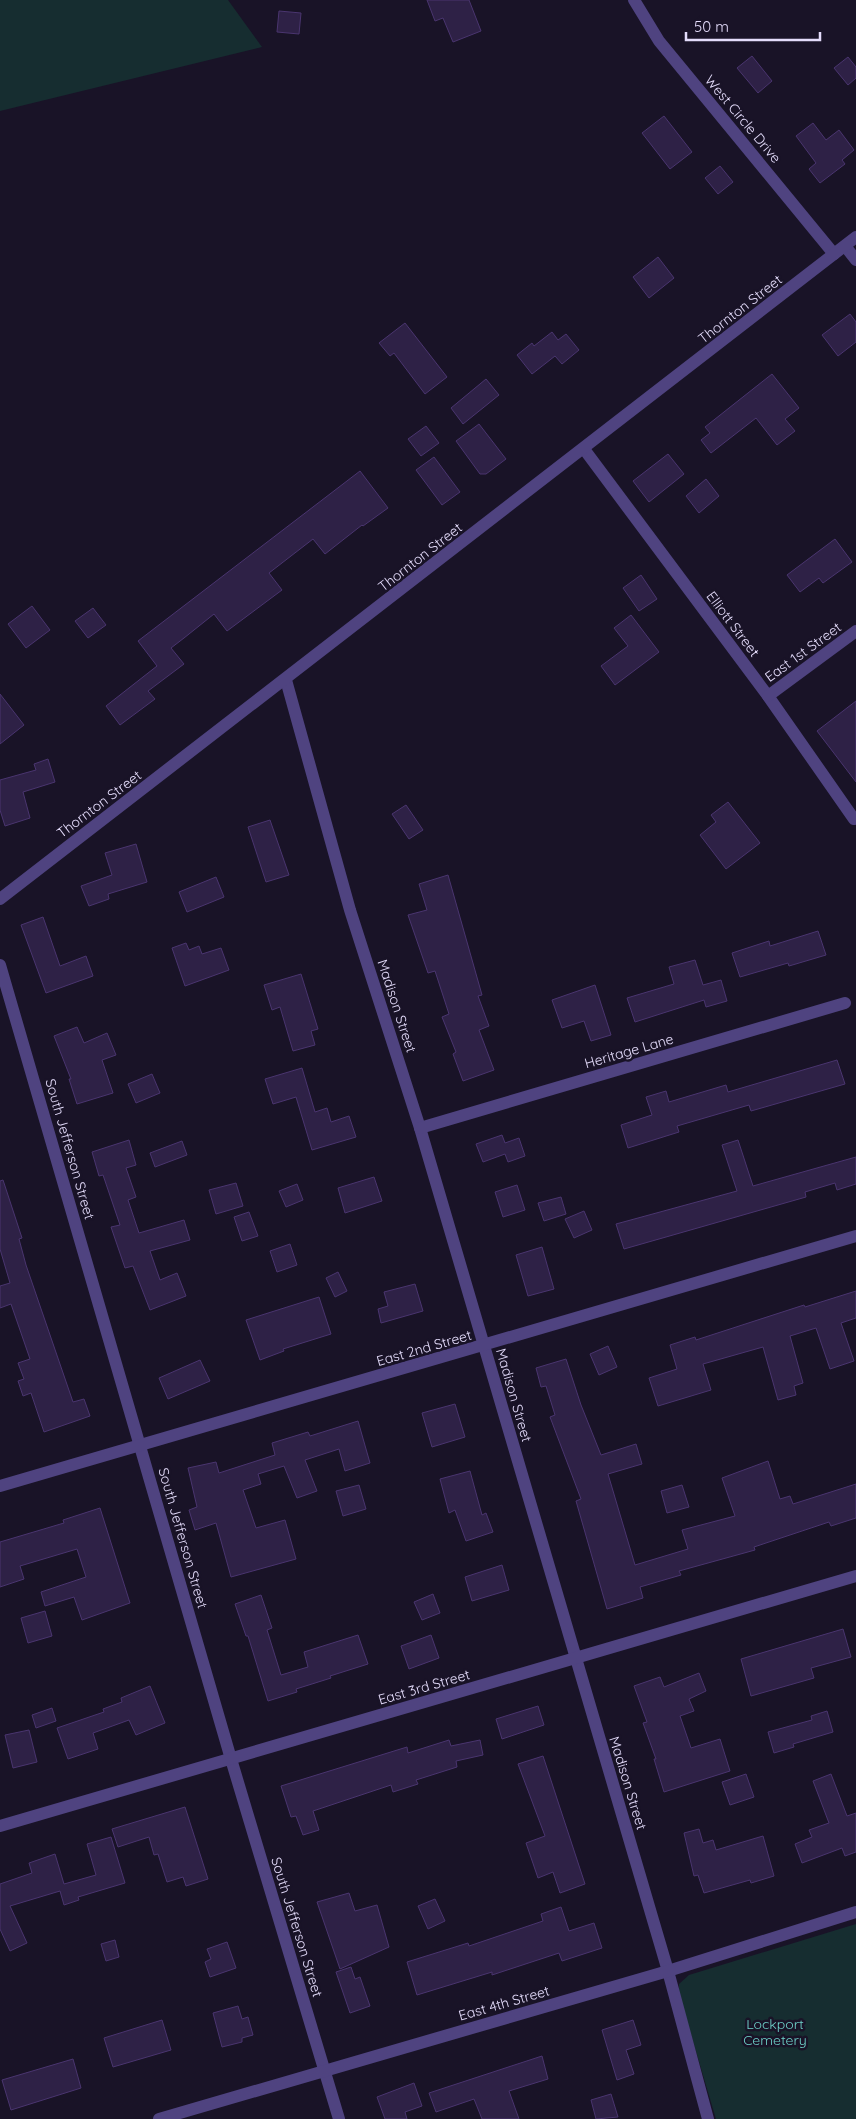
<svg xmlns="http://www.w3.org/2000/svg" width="856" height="2119" font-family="Quicksand,sans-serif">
<rect width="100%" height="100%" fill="#191327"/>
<g fill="#162d30">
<polygon points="0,0 228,0 262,47 0,111"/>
<polygon points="856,1924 856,2119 716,2119 679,1994 679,1984 689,1975"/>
</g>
<g fill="#2e2146" stroke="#4a356f">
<polygon points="427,0 469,0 481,31 453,42 443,18 435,21"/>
<polygon points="279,11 301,13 299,34 277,32"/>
<polygon points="752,56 772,81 758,93 737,68"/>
<polygon points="848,57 856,67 856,78 848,85 834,68"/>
<polygon points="664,116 692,152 670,169 642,133"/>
<polygon points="813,123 826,140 839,130 854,150 842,160 845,164 820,183 809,169 816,163 796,136"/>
<polygon points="720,166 733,182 718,194 705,178"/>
<polygon points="658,257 674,278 649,298 633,277"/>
<polygon points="850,314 856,322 856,342 838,356 822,335"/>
<polygon points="405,323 447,377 425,394 394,353 390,356 379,343"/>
<polygon points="552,332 558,340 566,334 579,350 562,364 555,356 532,374 517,355 532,343 534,346"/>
<polygon points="772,374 799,408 785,419 795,431 777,445 756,418 711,453 701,440 710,433 705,427"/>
<polygon points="486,379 499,395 463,424 451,408"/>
<polygon points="479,424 506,459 486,474 480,474 456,441"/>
<polygon points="426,426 439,443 421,456 408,439"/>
<polygon points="668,454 684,474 649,502 633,481"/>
<polygon points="434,457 460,492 442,505 416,470"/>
<polygon points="360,471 388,508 363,526 362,525 325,554 313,539 269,573 282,590 227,631 214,614 184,638 171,648 184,664 148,691 155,699 120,725 106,706 157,666 138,641"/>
<polygon points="706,479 719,496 699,513 686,496"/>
<polygon points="835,539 852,562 823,583 819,578 800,592 787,575"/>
<polygon points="641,575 657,599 639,611 623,588"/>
<polygon points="32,606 50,630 26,648 8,624"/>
<polygon points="93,608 106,625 88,638 75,621"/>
<polygon points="631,615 659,652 615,685 601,666 628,646 614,628"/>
<polygon points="0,694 24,725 0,744"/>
<polygon points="856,701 856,782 817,731"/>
<polygon points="48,759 55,782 23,792 30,818 5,826 0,810 0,780 36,770 34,764"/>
<polygon points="728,802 760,843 726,869 700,835 716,822 711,815"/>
<polygon points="406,805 423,830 409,839 392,814"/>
<polygon points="270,820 289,875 266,882 248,827"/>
<polygon points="136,844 147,882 108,894 109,899 89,906 81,886 112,875 105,853"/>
<polygon points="448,875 482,995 478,996 489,1026 479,1030 494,1070 463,1081 453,1054 456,1052 442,1017 449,1014 435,971 428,973 408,915 427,910 419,884"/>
<polygon points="216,877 224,897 187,912 179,892"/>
<polygon points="43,917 60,966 86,956 93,976 46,993 21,925"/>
<polygon points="818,931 826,955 789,966 788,963 740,977 732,953 769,941 770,946"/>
<polygon points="186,943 189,950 199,946 202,954 221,948 229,970 185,986 172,948"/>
<polygon points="695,960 703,985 721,980 727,1001 706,1007 704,1000 635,1022 627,998 674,984 669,967"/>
<polygon points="301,974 318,1029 311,1031 315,1045 293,1051 280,1007 272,1010 264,985"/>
<polygon points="595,985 611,1035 591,1041 584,1021 562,1028 552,1000"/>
<polygon points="77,1027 84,1043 107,1033 116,1055 102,1060 113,1093 77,1104 69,1079 71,1079 54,1036"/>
<polygon points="837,1060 845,1084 751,1111 749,1105 677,1126 679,1132 628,1148 621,1125 652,1115 646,1097 666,1091 669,1102 726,1085 728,1092"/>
<polygon points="302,1068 315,1112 327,1108 331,1122 349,1116 356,1137 312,1150 296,1097 273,1104 265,1079"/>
<polygon points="152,1074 160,1093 136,1103 128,1084"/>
<polygon points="502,1135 505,1143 519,1138 525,1156 508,1162 505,1154 483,1162 476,1144"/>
<polygon points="129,1140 136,1165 126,1168 136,1197 128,1200 139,1233 184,1220 190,1240 150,1251 160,1280 177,1273 186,1296 150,1310 133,1266 125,1268 111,1227 120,1225 103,1175 99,1176 92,1152"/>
<polygon points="738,1140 753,1186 856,1157 856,1184 837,1190 835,1183 805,1192 806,1197 624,1249 616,1224 737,1191 722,1145"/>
<polygon points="182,1141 187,1155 155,1167 150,1153"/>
<polygon points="374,1177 382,1201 345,1213 338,1188"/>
<polygon points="3,1180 22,1238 19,1239 26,1265 73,1402 84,1399 90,1416 44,1432 31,1393 23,1396 18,1381 24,1379 18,1363 30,1359 11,1304 0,1308 0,1286 10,1283 0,1249 0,1181"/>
<polygon points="236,1183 243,1206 216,1214 209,1190"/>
<polygon points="297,1184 303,1200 286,1207 279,1191"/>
<polygon points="517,1185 525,1210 503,1217 495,1192"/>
<polygon points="561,1197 566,1214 544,1221 538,1203"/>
<polygon points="584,1211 592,1230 574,1238 565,1219"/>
<polygon points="249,1212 258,1236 242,1241 234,1217"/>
<polygon points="290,1244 297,1265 277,1272 270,1251"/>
<polygon points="542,1247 554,1289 528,1296 516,1255"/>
<polygon points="338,1272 347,1291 335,1297 326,1278"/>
<polygon points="415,1284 423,1311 381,1323 378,1309 388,1306 384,1292"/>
<polygon points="856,1291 856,1318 841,1323 854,1361 830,1369 816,1328 790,1336 803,1383 794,1386 796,1395 778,1400 763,1347 703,1364 711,1390 658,1406 649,1378 677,1369 670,1345 695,1337 696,1340 804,1305 805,1307"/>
<polygon points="319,1297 331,1334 283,1349 284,1351 260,1360 246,1320"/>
<polygon points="608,1346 617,1367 599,1375 590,1354"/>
<polygon points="566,1359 581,1405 601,1455 636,1444 642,1464 608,1474 635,1565 688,1549 682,1530 735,1516 722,1478 768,1461 780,1499 790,1496 793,1504 856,1484 856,1518 831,1526 829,1522 754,1547 755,1550 679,1571 681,1575 640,1587 643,1598 607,1609 576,1501 581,1499 550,1417 555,1415 546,1386 541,1387 536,1368"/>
<polygon points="200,1360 210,1381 168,1399 159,1378"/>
<polygon points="455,1404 465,1437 432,1447 422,1413"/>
<polygon points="358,1421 370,1463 345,1471 339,1449 305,1460 317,1491 297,1498 284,1466 258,1474 261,1484 243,1490 256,1528 285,1520 296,1559 231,1577 216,1523 195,1530 189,1510 197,1507 188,1468 216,1462 219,1473 275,1455 272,1443 308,1432 310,1436"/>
<polygon points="470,1471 482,1515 486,1513 493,1532 466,1541 455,1510 449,1513 440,1479"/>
<polygon points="359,1485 366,1509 343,1516 336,1491"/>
<polygon points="682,1485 689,1507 667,1513 661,1491"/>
<polygon points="100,1508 130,1603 82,1620 74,1597 45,1606 41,1592 86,1577 77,1549 20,1566 24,1579 0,1587 0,1542 64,1523 63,1520"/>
<polygon points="502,1565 509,1590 472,1601 465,1577"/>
<polygon points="433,1594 440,1613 422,1620 414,1602"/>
<polygon points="261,1595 272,1628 267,1630 281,1675 308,1667 304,1652 358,1635 368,1664 330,1676 331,1678 296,1689 297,1692 268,1701 248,1636 246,1636 235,1604"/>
<polygon points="45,1611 52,1636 28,1643 21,1618"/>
<polygon points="843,1629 851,1657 811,1668 814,1678 751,1696 741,1659"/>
<polygon points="431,1635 439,1658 409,1669 401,1646"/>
<polygon points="699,1673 706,1691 689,1699 694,1711 680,1716 691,1748 720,1739 730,1771 664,1792 654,1759 656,1759 643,1723 647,1722 634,1686 660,1677 664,1687"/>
<polygon points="150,1686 165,1723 136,1735 129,1720 93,1733 98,1749 68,1759 57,1728 104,1712 103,1709 122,1702 121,1698"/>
<polygon points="538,1706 544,1725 502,1739 496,1719"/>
<polygon points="52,1708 56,1721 36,1728 32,1715"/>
<polygon points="827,1711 833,1732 793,1744 794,1747 774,1753 768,1732 812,1720 811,1716"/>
<polygon points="29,1730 37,1762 13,1768 5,1735"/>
<polygon points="449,1740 451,1746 480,1740 483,1755 456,1761 457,1767 416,1780 418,1784 393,1792 391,1785 313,1811 319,1830 303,1835 296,1816 291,1817 281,1786 407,1747 408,1753"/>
<polygon points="543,1756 585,1884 560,1893 553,1872 538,1878 526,1843 545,1836 518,1764"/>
<polygon points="746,1774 754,1797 730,1805 722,1782"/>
<polygon points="831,1774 847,1816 856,1813 856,1852 845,1856 842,1848 802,1863 795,1844 812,1837 809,1830 829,1823 813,1781"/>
<polygon points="185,1807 208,1879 186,1886 183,1877 167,1882 158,1854 154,1855 149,1837 118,1847 112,1829"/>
<polygon points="699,1829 703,1843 713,1840 716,1850 763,1836 774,1876 751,1883 750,1880 704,1893 698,1875 694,1876 684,1833"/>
<polygon points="111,1837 125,1883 78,1897 79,1900 64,1905 60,1891 10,1906 27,1943 10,1951 0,1929 0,1884 32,1873 29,1863 55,1854 64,1884 96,1875 87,1844"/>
<polygon points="349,1893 355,1911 377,1905 389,1947 340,1969 317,1902"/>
<polygon points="435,1899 445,1921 428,1929 418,1906"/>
<polygon points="561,1907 569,1931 594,1923 602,1948 562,1961 559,1953 492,1975 492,1972 417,1995 407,1962 468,1943 469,1946 543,1921 541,1914"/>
<polygon points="115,1940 119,1957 106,1961 101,1944"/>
<polygon points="227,1942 236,1968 210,1977 205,1962 211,1959 207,1949"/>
<polygon points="351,1967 355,1979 360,1977 370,2006 350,2013 336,1972"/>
<polygon points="238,2006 242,2019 248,2017 253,2035 242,2038 242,2042 222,2047 213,2013"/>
<polygon points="162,2020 171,2050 113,2067 104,2038"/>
<polygon points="633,2020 641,2045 626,2050 634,2074 617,2080 602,2030"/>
<polygon points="542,2056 548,2079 509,2091 519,2119 482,2119 474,2099 436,2112 429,2093"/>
<polygon points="73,2059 81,2088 11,2110 2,2080"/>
<polygon points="414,2083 422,2106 405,2112 407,2119 385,2119 377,2097"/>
<polygon points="611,2094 618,2117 596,2119 591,2100"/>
</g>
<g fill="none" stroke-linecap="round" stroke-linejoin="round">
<g stroke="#4f4380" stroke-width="12">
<polyline points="634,0 659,41 834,254"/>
<polyline points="845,246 856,260"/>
<polyline points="584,449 768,696 854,819"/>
<polyline points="286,680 350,910 420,1128 668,1971 708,2119"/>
<polyline points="768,696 856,631"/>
<polyline points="0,899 856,237"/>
<polyline points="0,965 231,1759 339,2119"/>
<polyline points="420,1128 845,1003"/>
<polyline points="0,1486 856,1236"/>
<polyline points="0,1826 856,1576"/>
<polyline points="159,2119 668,1971 856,1912"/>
</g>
</g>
<g text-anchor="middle" stroke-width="5" stroke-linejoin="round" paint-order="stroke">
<g font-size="14" fill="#e4dcfb" stroke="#191327">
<text transform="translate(743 119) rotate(50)" y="5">West Circle Drive</text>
<text transform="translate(740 309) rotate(-38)" y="5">Thornton Street</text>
<text transform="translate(420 557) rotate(-38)" y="5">Thornton Street</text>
<text transform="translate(733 624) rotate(53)" y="5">Elliott Street</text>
<text transform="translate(803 652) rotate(-36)" y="5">East 1st Street</text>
<text transform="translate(99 804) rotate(-37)" y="5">Thornton Street</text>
<text transform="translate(397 1006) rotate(72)" y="5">Madison Street</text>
<text transform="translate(629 1051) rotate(-16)" y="5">Heritage Lane</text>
<text transform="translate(70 1149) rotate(74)" y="5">South Jefferson Street</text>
<text transform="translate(424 1348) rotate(-16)" y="5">East 2nd Street</text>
<text transform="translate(514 1395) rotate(74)" y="5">Madison Street</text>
<text transform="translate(183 1538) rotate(74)" y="5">South Jefferson Street</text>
<text transform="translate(424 1687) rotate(-16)" y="5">East 3rd Street</text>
<text transform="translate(628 1783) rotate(73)" y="5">Madison Street</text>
<text transform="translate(297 1927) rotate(73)" y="5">South Jefferson Street</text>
<text transform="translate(504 2003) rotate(-16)" y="5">East 4th Street</text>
</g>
<g font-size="14" fill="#6fd4cb" stroke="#191327">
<text x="775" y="2029">Lockport<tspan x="775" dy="16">Cemetery</tspan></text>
</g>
</g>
<path d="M686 32v8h134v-8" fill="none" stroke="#e4dcfb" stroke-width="2.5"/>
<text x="694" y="32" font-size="15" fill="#e4dcfb" stroke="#191327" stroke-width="4" paint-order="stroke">50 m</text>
</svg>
